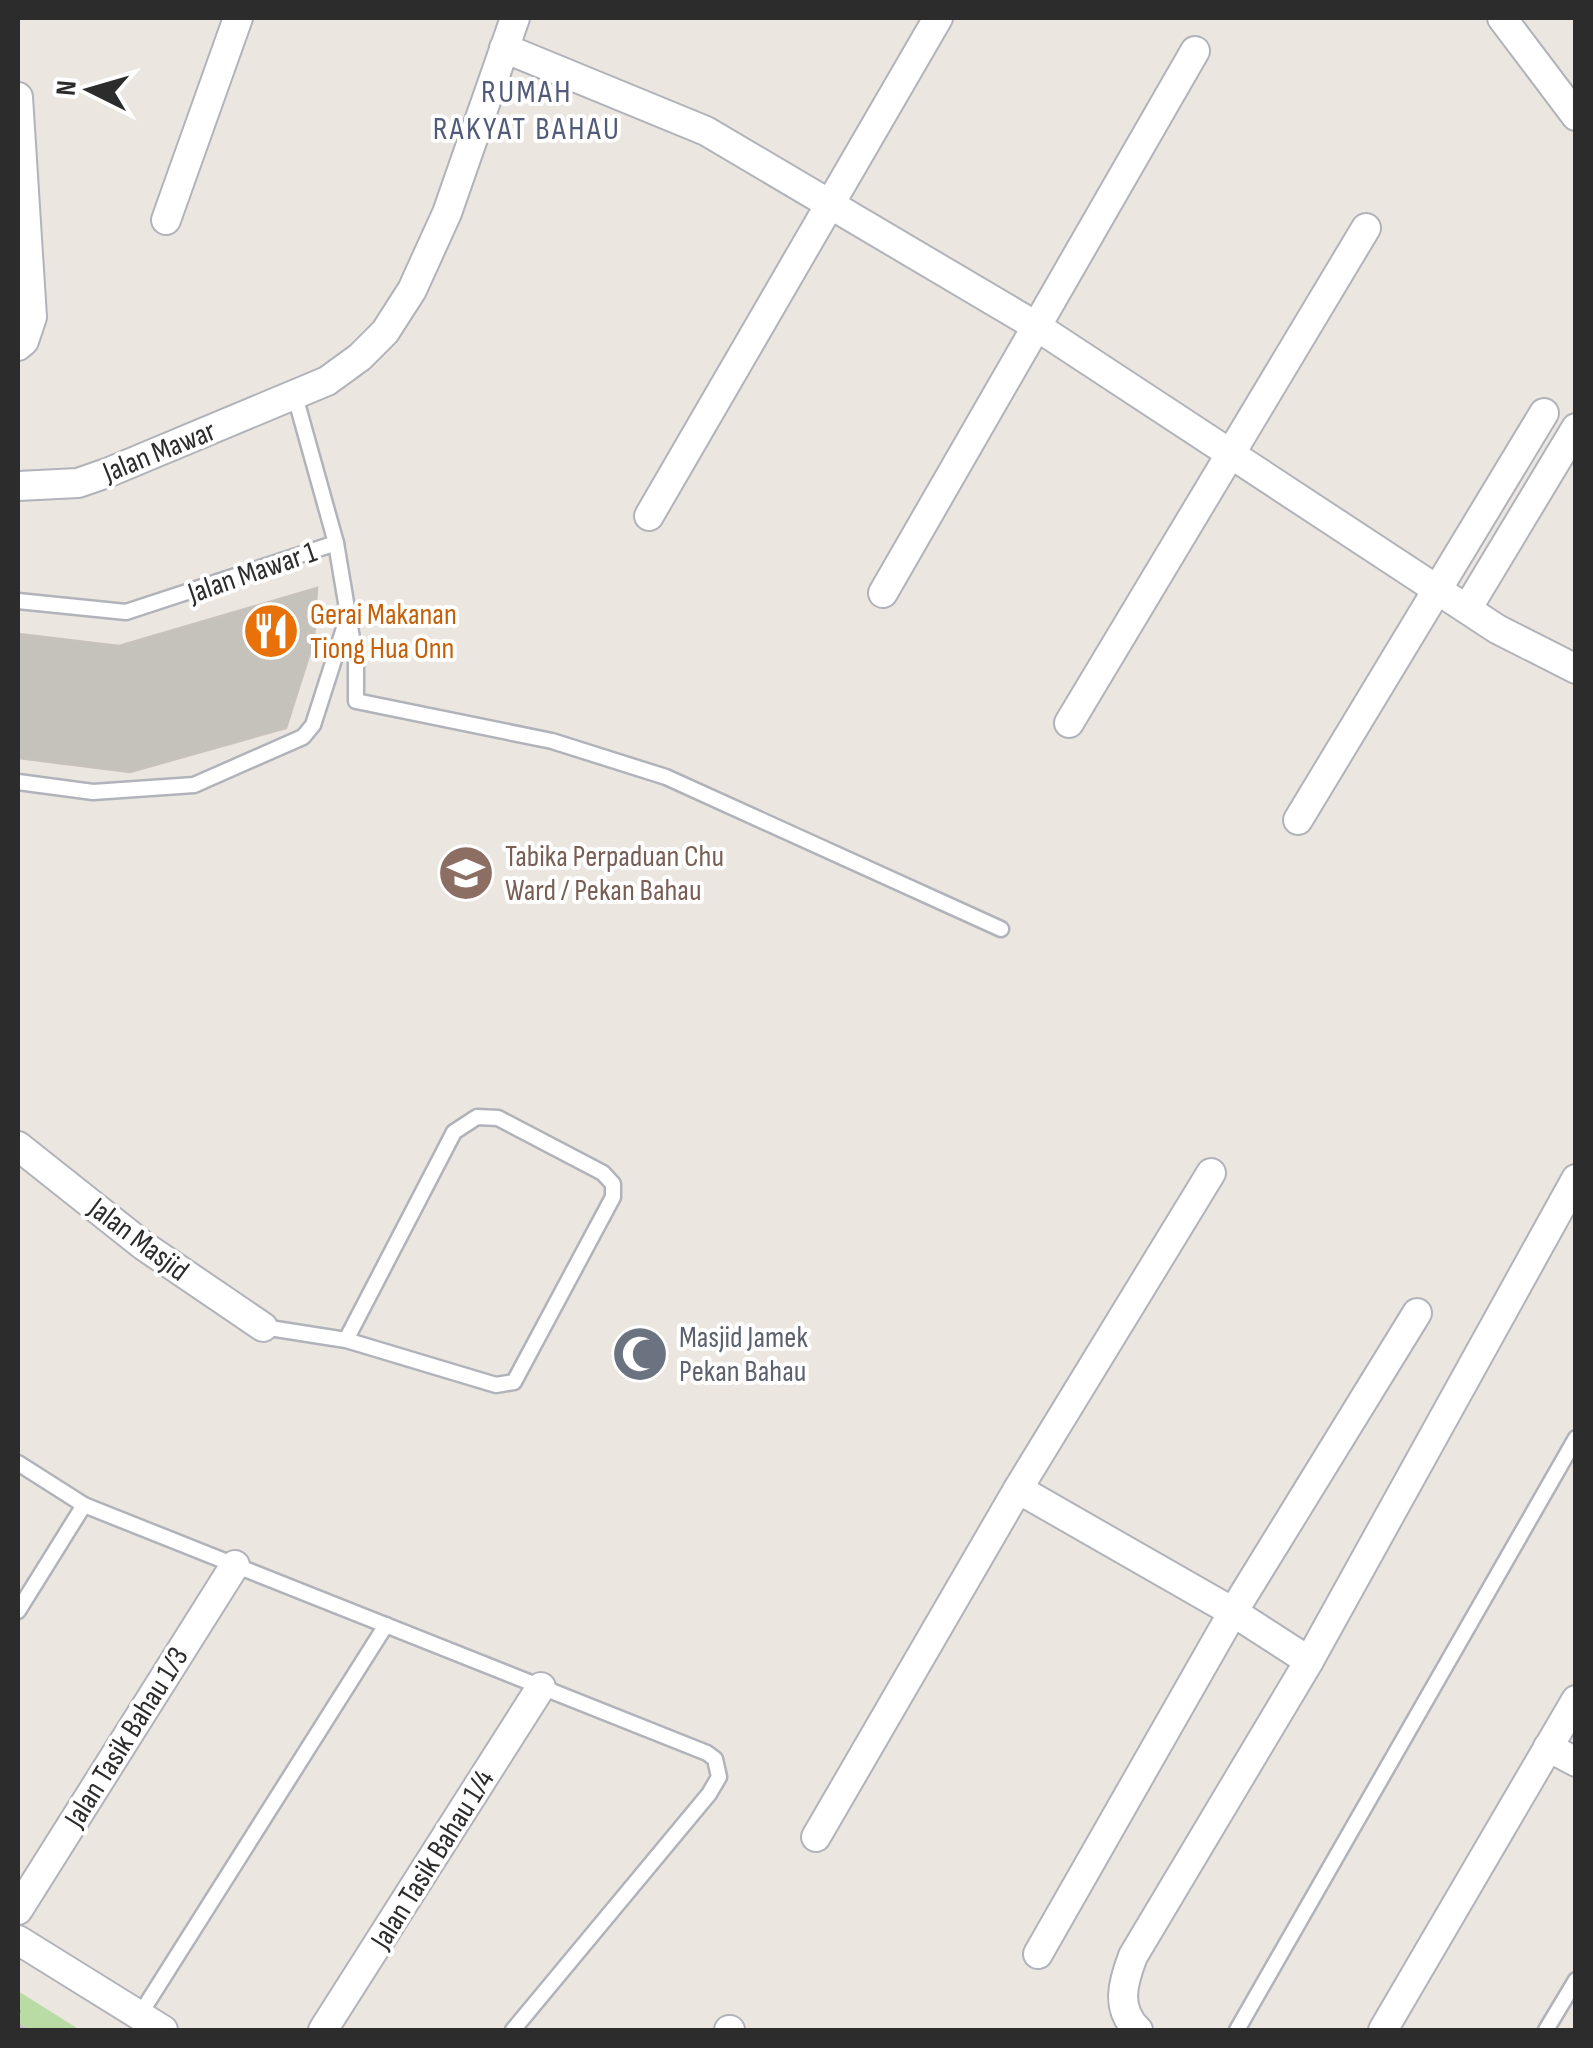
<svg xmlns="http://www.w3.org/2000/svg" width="1593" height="2048" font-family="'Sofia Sans Condensed',sans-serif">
<defs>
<pattern id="park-tufts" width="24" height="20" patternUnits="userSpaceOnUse" patternTransform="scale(2.5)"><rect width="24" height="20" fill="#b9dba4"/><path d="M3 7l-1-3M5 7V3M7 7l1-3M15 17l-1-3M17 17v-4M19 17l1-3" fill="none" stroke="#9fbc8d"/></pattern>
</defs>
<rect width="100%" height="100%" fill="#ece6e0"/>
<polygon fill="url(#park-tufts)" points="18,1991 80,2030 18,2030"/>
<polygon fill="#c5c1bb" stroke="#c7c2ba" stroke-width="2.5" points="317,588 314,640 286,728 130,772 18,758 18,634 119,646"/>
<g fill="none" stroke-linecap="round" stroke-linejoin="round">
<g stroke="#b1b3ba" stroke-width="19">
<g id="service">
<polyline points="336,543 356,662 356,701 552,741 666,777 1001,929"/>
<polyline points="18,601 126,612 336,543 295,396"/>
<polyline points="18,782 93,792 194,785 303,737 313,725 347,619"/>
<polyline points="263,1327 346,1340 496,1385 514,1382 613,1197 613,1184 603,1173 498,1118 477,1117 454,1132 346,1340"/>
<polyline points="18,1463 84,1505 707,1753 715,1759 719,1777 709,1794 513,2030"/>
<polyline points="18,1611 84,1505"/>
<polyline points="139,2016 386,1625"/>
<polyline points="1237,2030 1576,1438"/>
<polyline points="1546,2030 1576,1980"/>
</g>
</g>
<g stroke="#b1b3ba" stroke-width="32">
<g id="minor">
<polyline points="1502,18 1576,116"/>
<polyline points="504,48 706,131 1036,326 1497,629 1576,669"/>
<polyline points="18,97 32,317 24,341 18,346"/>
<polyline points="166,220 238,18"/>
<polyline points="18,486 78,483 107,473 327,381 360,357 385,332 412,290 447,213 515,18"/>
<polyline points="649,516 938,18"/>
<polyline points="883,593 1195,51"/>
<polyline points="1467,609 1576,428"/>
<polyline points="1069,723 1366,228"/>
<polyline points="1298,820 1544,413"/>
<polyline points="18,1146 144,1246 263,1327"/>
<polyline points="1018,1489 1233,1612 1309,1661"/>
<polyline points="1548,1747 1576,1762"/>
<polyline points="816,1837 1018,1489 1211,1173"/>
<polyline points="18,1910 235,1565"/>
<polyline points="18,1940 163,2030"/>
<polyline points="1038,1954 1233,1612 1417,1313"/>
<polyline points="323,2030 541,1687"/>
<polyline points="729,2030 730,2030"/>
<path d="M 1138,2030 C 1115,2009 1123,1982 1133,1956 L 1309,1661 L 1576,1179"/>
<polyline points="1383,2030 1576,1700"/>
</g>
</g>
<polyline stroke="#c4c4c4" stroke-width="6" stroke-dasharray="8 5" stroke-linecap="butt" points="18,2026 24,2030"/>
<use href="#service" stroke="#fff" stroke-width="14"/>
<use href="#minor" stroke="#fff" stroke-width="28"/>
</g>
<defs>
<g id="restaurant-disc" transform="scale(2.875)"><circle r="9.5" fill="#e8710a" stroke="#fff"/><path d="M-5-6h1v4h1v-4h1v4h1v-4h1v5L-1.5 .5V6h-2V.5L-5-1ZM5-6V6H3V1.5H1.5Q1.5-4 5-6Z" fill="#fff"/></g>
<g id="school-disc" transform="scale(2.875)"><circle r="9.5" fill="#8d6e63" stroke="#fff"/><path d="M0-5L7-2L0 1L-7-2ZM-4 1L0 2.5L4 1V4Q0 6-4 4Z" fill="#fff"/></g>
<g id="mosque-disc" transform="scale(2.875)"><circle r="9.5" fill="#6b7280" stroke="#fff"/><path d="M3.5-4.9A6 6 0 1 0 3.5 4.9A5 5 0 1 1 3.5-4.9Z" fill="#fff"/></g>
</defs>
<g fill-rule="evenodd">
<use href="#restaurant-disc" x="271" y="631"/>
<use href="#school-disc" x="466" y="873"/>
<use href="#mosque-disc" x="640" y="1354"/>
</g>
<g text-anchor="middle" stroke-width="8" stroke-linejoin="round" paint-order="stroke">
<g font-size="30" fill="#2c2c2c" stroke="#fff">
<text transform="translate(159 451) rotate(-22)" y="10">Jalan Mawar</text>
<text transform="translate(252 572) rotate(-19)" y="10">Jalan Mawar 1</text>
<text transform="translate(139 1239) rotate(37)" y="10">Jalan Masjid</text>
<text transform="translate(126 1737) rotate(-58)" y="10">Jalan Tasik Bahau 1/3</text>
<text transform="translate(432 1859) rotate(-58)" y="10">Jalan Tasik Bahau 1/4</text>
</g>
<g font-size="30" fill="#c56008" stroke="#fff" text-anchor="start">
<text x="310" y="624">Gerai Makanan<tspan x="310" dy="34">Tiong Hua Onn</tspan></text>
</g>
<g font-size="30" fill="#785e54" stroke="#fff" text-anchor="start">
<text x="505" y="866">Tabika Perpaduan Chu<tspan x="505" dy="34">Ward / Pekan Bahau</tspan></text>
</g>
<g font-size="30" fill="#5b616d" stroke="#fff" text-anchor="start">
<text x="679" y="1347">Masjid Jamek<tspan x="679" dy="34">Pekan Bahau</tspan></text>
</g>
<g font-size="32" letter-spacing="2.5" fill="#515a78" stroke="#fff">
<text x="527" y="102">RUMAH<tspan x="527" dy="37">RAKYAT BAHAU</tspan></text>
</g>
</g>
<rect width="1593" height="2048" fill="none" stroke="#2c2c2c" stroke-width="40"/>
<g transform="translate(90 90) rotate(275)" stroke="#ffffff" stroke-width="8" paint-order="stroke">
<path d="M0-8L18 38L0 25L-18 38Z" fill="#2c2c2c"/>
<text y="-15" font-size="28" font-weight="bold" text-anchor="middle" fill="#2c2c2c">N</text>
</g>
</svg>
